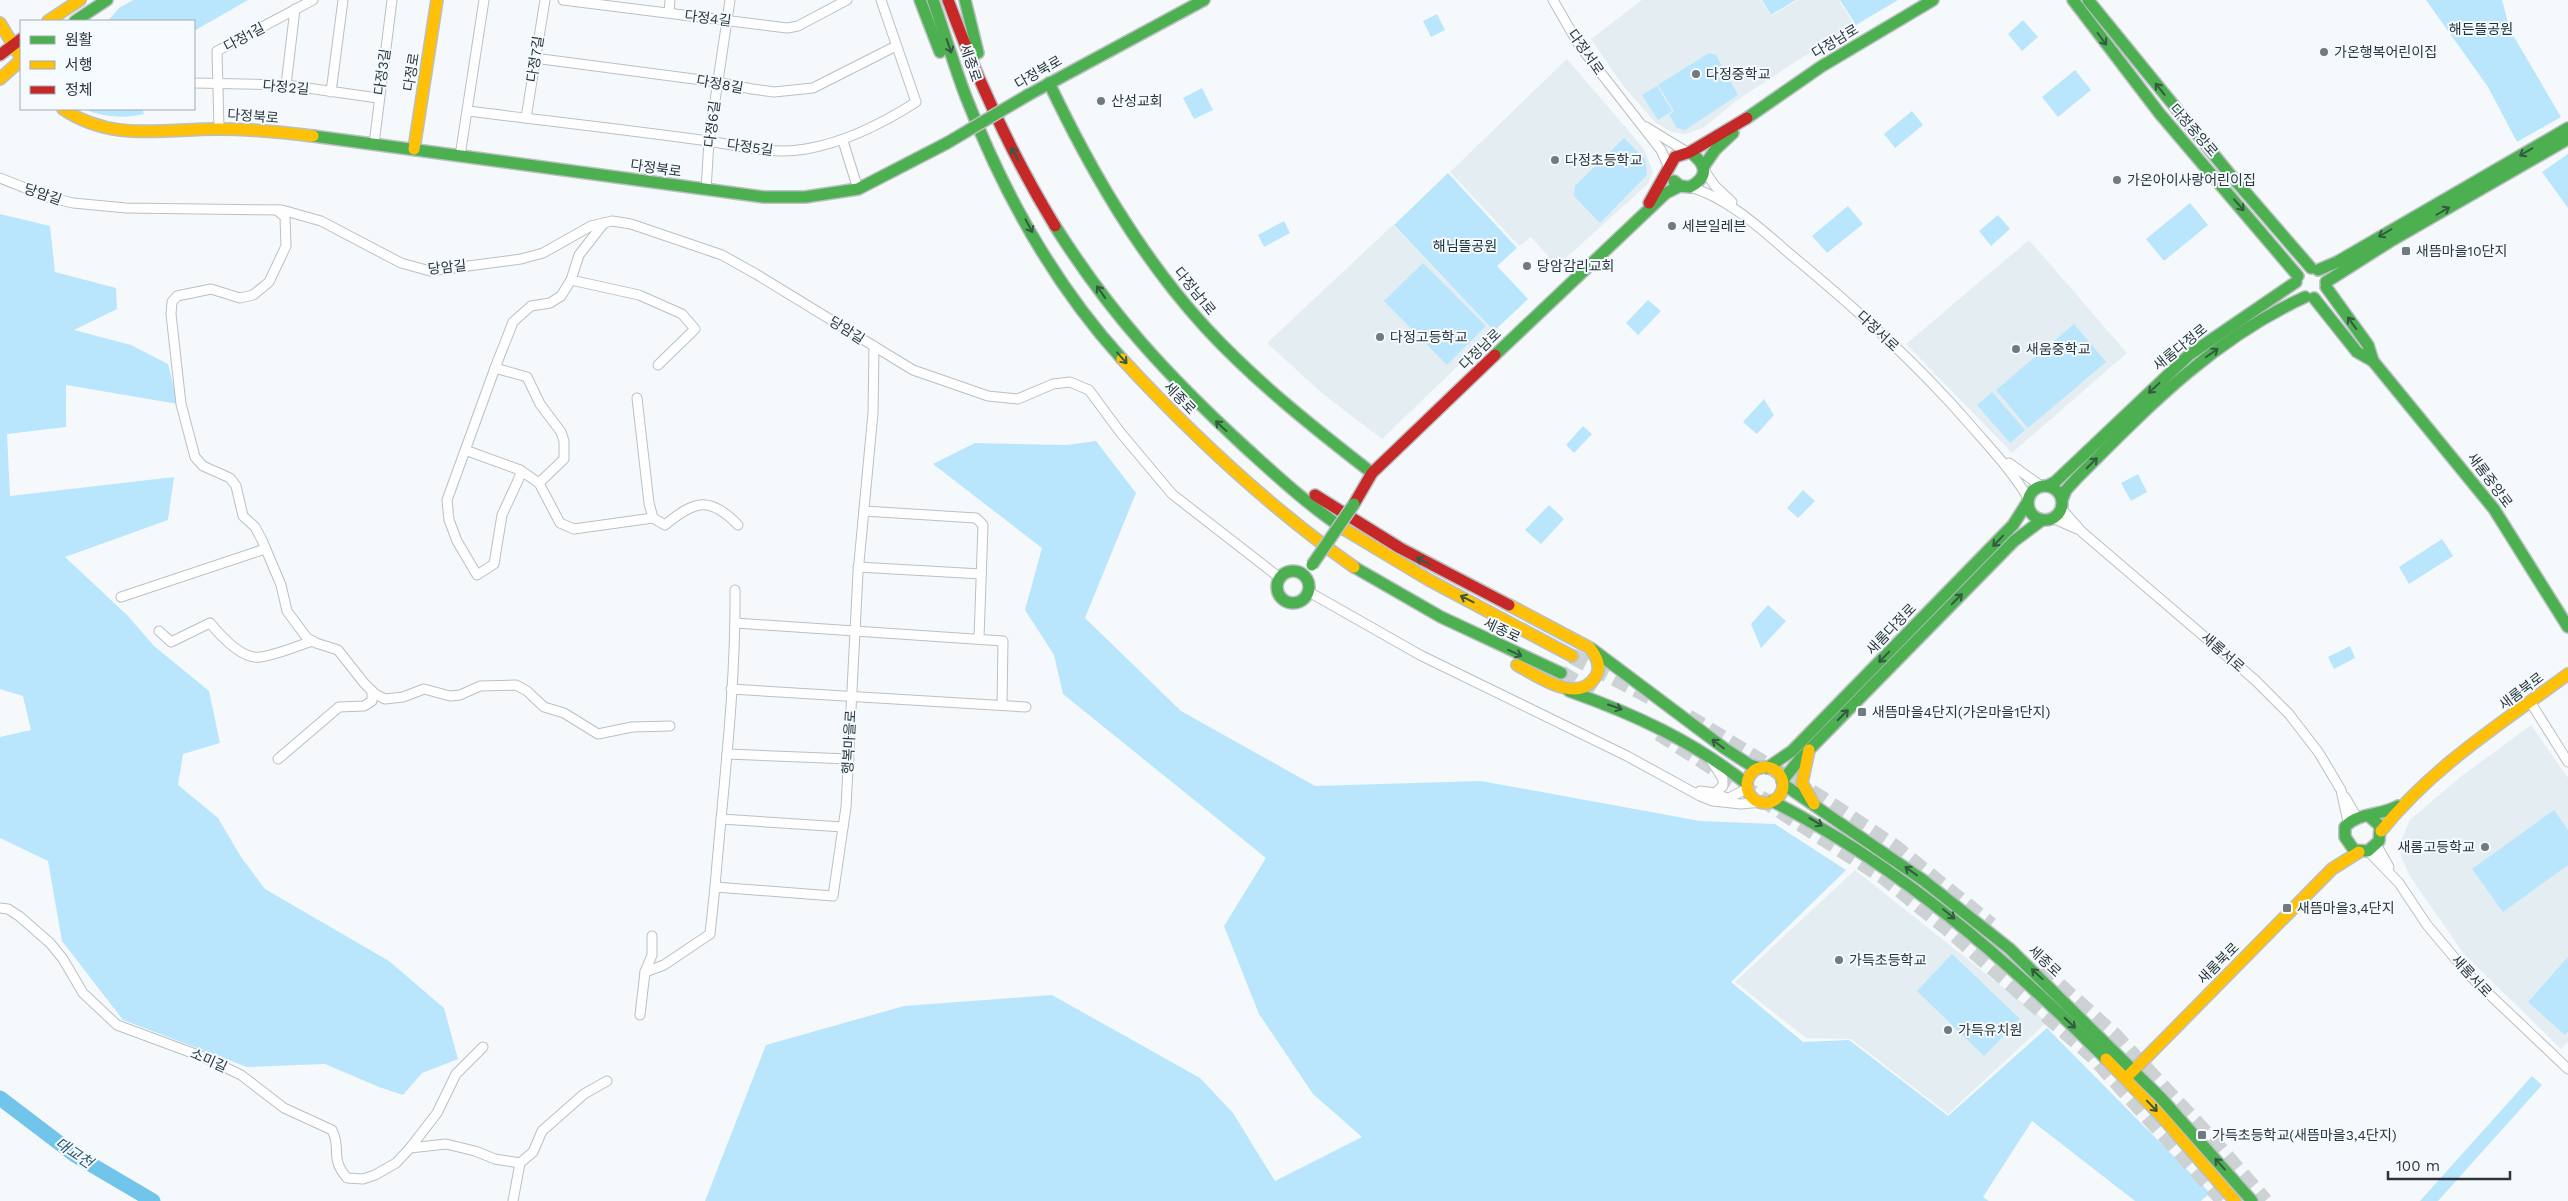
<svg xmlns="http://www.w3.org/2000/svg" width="2568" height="1201" font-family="'Work Sans','Noto Sans KR',sans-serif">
<rect width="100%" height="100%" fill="#f6f9fb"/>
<g fill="#e4edf2">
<polygon points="1642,0 1761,0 1771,16 1798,0 1839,0 1855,26 1798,60 1736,101 1703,128 1685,134 1672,132 1656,123 1624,87 1591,39"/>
<polygon points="1567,59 1644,149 1653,172 1648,184 1557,266 1531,237 1519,246 1450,172"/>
<polygon points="1393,225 1494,331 1382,439 1323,394 1267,343"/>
<polygon points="2029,240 2127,353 2012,453 1906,344"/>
<polygon points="2531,725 2568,778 2568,1042 2561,1049 2463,953 2410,876 2401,857 2402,838 2410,820 2463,775"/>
<polygon points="1855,870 2047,1022 1948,1114 1851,1039 1806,1038 1735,982"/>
</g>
<g fill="#b9e6fc">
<polygon points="133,0 248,0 194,31 194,21 108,21 119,8"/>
<polygon points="1762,0 1796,0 1771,15"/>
<polygon points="1840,0 1898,0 1856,25"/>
<polygon points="2426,0 2502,0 2510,30 2561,117 2517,142 2488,87"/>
<polygon points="1437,14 1445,30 1431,37 1423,21"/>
<polygon points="2023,20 2038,37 2022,51 2008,34"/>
<polygon points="1709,53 1716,55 1738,95 1685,130 1677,128 1669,115 1674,111 1658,85"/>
<polygon points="2075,70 2091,90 2058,117 2042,97"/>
<polygon points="1657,86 1672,111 1658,120 1642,95"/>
<polygon points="1202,88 1213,110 1194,119 1183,98"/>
<path d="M 83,109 L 142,109 L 144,114 C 124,119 103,117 83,109 Z"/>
<polygon points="1912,111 1923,125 1895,148 1884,134"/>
<polygon points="1624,138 1645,159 1647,175 1600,223 1574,196 1575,186"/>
<polygon points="2568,154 2568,208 2542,172"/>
<polygon points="1448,173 1517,248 1497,266 1528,299 1494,331 1394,225"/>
<polygon points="2190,203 2208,225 2164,261 2146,239"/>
<polygon points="1848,206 1863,224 1827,253 1812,236"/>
<polygon points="0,214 50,226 55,272 116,288 117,309 74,330 131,345 168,364 178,404 66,385 66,427 7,434 10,496 174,477 168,520 65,557 128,616 154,646 209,691 220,743 183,754 178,785 218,818 241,857 265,889 389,961 444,1008 458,1059 422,1073 403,1095 379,1087 325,1064 247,1067 123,1020 62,941 48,861 0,838 0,737 31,730 23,696 0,689"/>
<polygon points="1998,215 2010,229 1991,246 1979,231"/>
<polygon points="1284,221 1290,233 1264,247 1258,235"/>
<polygon points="1423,263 1486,326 1447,365 1384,301"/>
<polygon points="1648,300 1661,311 1638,335 1626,323"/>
<polygon points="2074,324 2106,362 2028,428 1996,390"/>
<polygon points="1992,392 2025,430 2010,443 1977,405"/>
<polygon points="1764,399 1774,415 1757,434 1743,422"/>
<polygon points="1583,426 1592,434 1574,453 1566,445"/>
<polygon points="1096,441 1136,493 1085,618 1181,711 1315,786 1481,781 1700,821 1775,824 1846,870 1731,982 1803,1042 1849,1040 1948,1116 2047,1028 2210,1193 2201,1201 2135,1201 2032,1121 1983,1197 1989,1201 705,1201 766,1045 904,1006 1052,995 1200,1078 1233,1113 1275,1181 1362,1137 1313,1094 1259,1014 1224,926 1266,858 1063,694 1054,655 1025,610 1042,548 933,464 975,443 1067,445"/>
<polygon points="2138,474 2147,492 2131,501 2121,483"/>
<polygon points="1803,490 1815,501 1798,518 1787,508"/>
<polygon points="1549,505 1564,519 1541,544 1525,530"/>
<polygon points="2442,539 2453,556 2409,584 2399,567"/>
<polygon points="1768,605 1786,621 1761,648 1751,624"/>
<polygon points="2350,646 2355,658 2334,669 2328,657"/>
<polygon points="2554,810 2568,830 2568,865 2503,912 2472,869"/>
<polygon points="1952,954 2020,1019 1984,1056 1917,991"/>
<polygon points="2568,957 2568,1032 2565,1035 2528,1002"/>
<polygon points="2532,1076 2542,1085 2438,1201 2420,1201"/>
</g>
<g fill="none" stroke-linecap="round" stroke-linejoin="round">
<polyline stroke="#71c5ea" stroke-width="15" points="0,1098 75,1155 153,1201"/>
<g stroke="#cdd2d5" stroke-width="16" stroke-dasharray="16 8" stroke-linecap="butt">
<polyline points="1572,656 1651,697"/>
<polyline points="1561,673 1593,693"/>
<polyline points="1688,717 1824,800 1896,848 1991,925"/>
<polyline points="1659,733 1884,877 1952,932 2093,1056 2224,1201"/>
<polyline points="2041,969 2115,1036 2213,1141 2265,1201"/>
</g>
<g stroke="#bac0c3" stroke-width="11">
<g id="street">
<polyline points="563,0 787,28 798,26 847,0"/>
<polyline points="1553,0 1579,45 1661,150 1669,168"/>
<polyline points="669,13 670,0"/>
<polyline points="534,58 717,82 752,89 774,92 813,88 896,46"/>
<polyline points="194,83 286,85 378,98"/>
<polyline points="286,85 295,9"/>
<polyline points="331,92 343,0"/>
<path d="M 468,111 C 548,121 628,130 708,141 C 741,146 772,155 806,149 C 846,142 882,124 916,102 L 881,0"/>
<polyline points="526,118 545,0"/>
<polyline points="1646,127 1687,152"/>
<polyline points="219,129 217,51 313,0"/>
<polyline points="843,141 858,189"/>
<polyline points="374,144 392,0"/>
<polyline points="460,156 484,0"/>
<polyline points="1704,170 1715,186 1732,202"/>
<polyline points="0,178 48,197 73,203 126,208 282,210 321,221 401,263 430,271 521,259 543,253 591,226 612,221 631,224 722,255 756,274 913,370 988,396 1018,399 1053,384 1070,382 1089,390 1120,432 1172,494 1280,578"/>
<path d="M 1690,187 C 1728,198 1760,228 1790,254 C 1854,307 1917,363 1972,427 C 1992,450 2012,471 2028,498"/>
<polyline points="706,190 709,141 730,0"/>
<polyline points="277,210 285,217 286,246 269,282 253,295 240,298 211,289 177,296 172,302 171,314 181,404 195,457 203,466 230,478 236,486 243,516 255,527 262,540 281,585 287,611 307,638 316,643 338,650 364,683 375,694 385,699 403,697 424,689 450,696 460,695 480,686 516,685 527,691 544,707 564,713 598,734 632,727 670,726"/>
<polyline points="571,280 579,255 604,223"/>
<polyline points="495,368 513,322 531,306 550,303 561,296 571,280 639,295 682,314 695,329 658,365"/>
<path d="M 637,398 L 649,503 L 653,518 L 665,525 C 695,500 710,496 738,525"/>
<polyline points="465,450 520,470 520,476 502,515 494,564 477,575 457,541 449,520 447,500 495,368 527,377 540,404 561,432 564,441 564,459 539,483 560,523 574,529 653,518"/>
<polyline points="2009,463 2041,486"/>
<polyline points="520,470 539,483"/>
<polyline points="2061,508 2082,532 2255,680 2289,714 2319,753 2341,790 2348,822"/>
<polyline points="864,511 976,518 983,525 979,638"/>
<polyline points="2052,518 2077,529"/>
<polyline points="858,567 981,574"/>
<polyline points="1309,592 1420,655 1627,756 1700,796 1713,801 1741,804 1762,802"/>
<polyline points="121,597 265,549"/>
<polyline points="735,623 1003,641 1002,705"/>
<path d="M 159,631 L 171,642 L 210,623 C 220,635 242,660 260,657 C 277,655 296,646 313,641"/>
<polyline points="731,689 1026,707"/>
<polyline points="2531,703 2568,762"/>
<polyline points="727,754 849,759"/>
<polyline points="278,759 339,707 364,706 372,701 372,691"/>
<polyline points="1700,791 1715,793 1723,786 1723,779 1711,760"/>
<polyline points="1721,796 1729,798 1748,788"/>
<polyline points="2345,797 2356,816"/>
<polyline points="721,819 843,827"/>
<polyline points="2377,846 2389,867"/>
<polyline points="2368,851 2399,883 2427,925 2469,975 2568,1069"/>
<path d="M 715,887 C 723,788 736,689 735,590"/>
<path d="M 0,908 L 8,909 L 19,916 L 50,943 L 63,959 L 83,993 L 117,1025 L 206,1058 L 241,1075 L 284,1108 L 332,1130 C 342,1149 329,1157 347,1178 L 363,1179 L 375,1175 L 396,1163 L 410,1148 L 446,1144 L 475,1151 L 495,1159 L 520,1163"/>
<polyline points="645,972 664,965 710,934 715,887 833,896 846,807 858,573 873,413 874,346"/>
<polyline points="640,1015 645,972 652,955 652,936"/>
<polyline points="410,1148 437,1113 456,1074 483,1047"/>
<polyline points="513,1201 520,1163 533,1152 542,1131 584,1094 607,1081"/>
</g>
</g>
<g stroke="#bac0c3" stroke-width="14">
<g id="fast">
<polyline points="920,0 940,52"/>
<path d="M 933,0 C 944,32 954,65 966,97 C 1003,192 1053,283 1122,359"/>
<polyline points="965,0 978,53"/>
<polyline points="2073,0 2160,114 2298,276"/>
<polyline points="2088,0 2228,172 2311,268"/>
<polyline points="75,21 107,0"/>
<path d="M 1049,83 C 1091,171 1140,256 1206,328 C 1256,382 1314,428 1372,473"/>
<polyline points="1028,95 1204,0"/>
<polyline points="1747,118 1822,66 1933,0"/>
<polyline points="313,136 764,197 805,197 858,189 947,143"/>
<polyline points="1704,166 1715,150 1733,133"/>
<path d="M 1674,181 L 1680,186 L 1690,187 C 1710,176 1706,164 1690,152"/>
<path d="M 1055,226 C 1111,315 1168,376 1245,447 C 1277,476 1308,505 1344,529"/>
<polyline points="2318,270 2337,262 2568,128"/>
<polyline points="2326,282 2389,242 2568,139"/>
<polyline points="2326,287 2368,345 2373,361"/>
<polyline points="2314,298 2357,352 2373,361 2494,509 2568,627"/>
<polyline points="1495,355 1666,193 1680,186"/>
<circle cx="2045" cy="503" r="17"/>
<polyline points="2047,486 2055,482 2189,355 2296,282"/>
<path d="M 2062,500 L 2066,490 L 2077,478 C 2148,407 2213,339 2305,297"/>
<polyline points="1354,567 1441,617 1561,673"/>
<circle cx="1293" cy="587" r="16"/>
<polyline points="1592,649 1724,748 1750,765 1760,768"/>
<path d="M 1569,691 C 1634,714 1693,741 1747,784"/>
<polyline points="1767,768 1792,751 2013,525 2027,503"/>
<polyline points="1782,781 1800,759 2014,541 2042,520"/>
<polyline points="1783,784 1923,880 2010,949 2161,1098 2252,1201"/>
<path d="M 1772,801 C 1900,866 2005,958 2106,1059"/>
<path d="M 2369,816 L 2380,826 L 2379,841 L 2368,851 L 2354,850 L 2345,837 L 2345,827 C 2358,812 2381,816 2398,806"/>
</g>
</g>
<g stroke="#bac0c3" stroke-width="14">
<g id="slow">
<polyline points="48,21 80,0"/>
<polyline points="0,23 21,58"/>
<polyline points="0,79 21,60"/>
<path d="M 63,109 C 112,142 162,129 218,129 C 250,129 281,132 313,136"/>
<polyline points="414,149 437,0"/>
<path d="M 1122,359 C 1193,436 1269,507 1354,567"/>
<polyline points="1344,529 1429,580 1572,656"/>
<path d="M 1509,605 L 1590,648 C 1596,656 1602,666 1596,676 C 1578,706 1538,676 1517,665"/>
<polyline points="1809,750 1802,783 1814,804"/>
<circle cx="1765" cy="785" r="18"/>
<path d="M 2381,831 C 2433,766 2502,723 2568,674"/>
<polyline points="2106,1059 2163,1118 2235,1201"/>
<polyline points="2127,1077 2332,869 2359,852"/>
</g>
</g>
<g stroke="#bac0c3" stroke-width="14">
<g id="jam">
<path d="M 948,0 C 977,79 1011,154 1055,226"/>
<polyline points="0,55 21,39"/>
<polyline points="1649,203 1675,157 1690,152 1747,118"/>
<polyline points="1315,495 1400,548 1509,605"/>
<polyline points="1354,504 1372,473 1495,355"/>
</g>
</g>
<use href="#street" stroke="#fefefe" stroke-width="9"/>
<use href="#fast" stroke="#4caf50" stroke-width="11"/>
<use href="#slow" stroke="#ffc107" stroke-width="11"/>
<use href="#jam" stroke="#c62828" stroke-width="11"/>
<g stroke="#bac0c3" stroke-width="14" stroke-linecap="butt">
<g id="fast-bridge">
<polyline points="947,143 1028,95"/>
<polyline points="1312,565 1354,504"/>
</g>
</g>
<use href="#fast-bridge" stroke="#4caf50" stroke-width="11"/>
</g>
<defs><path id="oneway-shaft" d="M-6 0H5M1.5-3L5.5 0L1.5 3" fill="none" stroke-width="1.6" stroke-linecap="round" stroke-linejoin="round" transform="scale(1.25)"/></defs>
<g stroke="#345a42">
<use href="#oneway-shaft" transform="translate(2102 39) rotate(53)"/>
<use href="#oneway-shaft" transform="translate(949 46) rotate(71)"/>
<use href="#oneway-shaft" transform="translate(2160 89) rotate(-129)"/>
<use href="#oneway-shaft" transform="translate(2526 152) rotate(150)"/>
<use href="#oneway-shaft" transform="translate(1015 154) rotate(-118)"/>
<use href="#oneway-shaft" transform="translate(2239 205) rotate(49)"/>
<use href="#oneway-shaft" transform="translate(2443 211) rotate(-30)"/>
<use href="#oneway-shaft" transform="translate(1029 226) rotate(62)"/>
<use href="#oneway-shaft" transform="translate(2385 233) rotate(150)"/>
<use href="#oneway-shaft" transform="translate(1101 292) rotate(-125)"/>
<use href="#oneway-shaft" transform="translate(2352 323) rotate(-126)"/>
<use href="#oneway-shaft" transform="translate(2212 353) rotate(-35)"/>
<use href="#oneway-shaft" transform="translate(1122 358) rotate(49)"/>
<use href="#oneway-shaft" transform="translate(2154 388) rotate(137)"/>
<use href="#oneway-shaft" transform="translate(1221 426) rotate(-137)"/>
<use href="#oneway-shaft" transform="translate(2092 463) rotate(-45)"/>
<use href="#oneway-shaft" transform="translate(1998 541) rotate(134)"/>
<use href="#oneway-shaft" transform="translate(1423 561) rotate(-151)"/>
<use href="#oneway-shaft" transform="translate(1467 599) rotate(-153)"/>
<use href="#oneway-shaft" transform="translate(1957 599) rotate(-45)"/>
<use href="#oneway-shaft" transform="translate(1515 653) rotate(24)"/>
<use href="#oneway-shaft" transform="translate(1884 657) rotate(134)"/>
<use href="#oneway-shaft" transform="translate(1615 707) rotate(19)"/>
<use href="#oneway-shaft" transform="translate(1843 715) rotate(-45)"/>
<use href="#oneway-shaft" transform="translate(1718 744) rotate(-143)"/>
<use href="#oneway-shaft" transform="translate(1816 822) rotate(31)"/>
<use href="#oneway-shaft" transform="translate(1911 871) rotate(-144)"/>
<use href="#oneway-shaft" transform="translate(1949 914) rotate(40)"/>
<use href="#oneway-shaft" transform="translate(2037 974) rotate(-137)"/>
<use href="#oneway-shaft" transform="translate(2070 1023) rotate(44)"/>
<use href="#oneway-shaft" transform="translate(2152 1106) rotate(46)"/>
<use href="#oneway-shaft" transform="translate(2220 1164) rotate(-132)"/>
</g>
<g fill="#717a7f" stroke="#f4fafd" stroke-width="2">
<circle cx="2324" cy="52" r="5"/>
<circle cx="1696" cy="74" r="5"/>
<circle cx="1101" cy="101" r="5"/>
<circle cx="1555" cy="160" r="5"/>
<circle cx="2117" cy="180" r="5"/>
<circle cx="1672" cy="226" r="5"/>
<rect x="2401" y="246" width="10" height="10" rx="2.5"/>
<circle cx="1527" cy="266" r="5"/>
<circle cx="1380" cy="337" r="5"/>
<circle cx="2016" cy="349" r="5"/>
<rect x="1857" y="707" width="10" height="10" rx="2.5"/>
<circle cx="2485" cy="847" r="5"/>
<rect x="2282" y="903" width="10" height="10" rx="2.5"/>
<circle cx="1839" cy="960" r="5"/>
<circle cx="1948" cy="1030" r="5"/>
<rect x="2197" y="1130" width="10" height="10" rx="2.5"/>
</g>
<g text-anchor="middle" stroke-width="4" stroke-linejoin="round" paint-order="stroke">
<g font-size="14" fill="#2a363c" stroke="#f4fafd">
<text transform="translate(708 18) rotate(7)" y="5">다정4길</text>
<text transform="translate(244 37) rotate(-28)" y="5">다정1길</text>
<text transform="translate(1835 41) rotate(-31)" y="5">다정남로</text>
<text transform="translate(1586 52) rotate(55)" y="5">다정서로</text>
<text transform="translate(535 59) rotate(-81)" y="5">다정7길</text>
<text transform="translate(971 63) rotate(71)" y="5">세종로</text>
<text transform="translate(382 72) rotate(-82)" y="5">다정3길</text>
<text transform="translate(411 72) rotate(-81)" y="5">다정로</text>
<text transform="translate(1038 72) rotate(-30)" y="5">다정북로</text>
<text transform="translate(720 84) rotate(10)" y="5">다정8길</text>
<text transform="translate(286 87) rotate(5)" y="5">다정2길</text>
<text transform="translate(253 116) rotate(4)" y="5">다정북로</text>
<text transform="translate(712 124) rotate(-83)" y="5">다정6길</text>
<text transform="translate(2194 130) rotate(49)" y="5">다정중앙로</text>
<text transform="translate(750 147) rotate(8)" y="5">다정5길</text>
<text transform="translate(656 168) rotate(8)" y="5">다정북로</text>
<text transform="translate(43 194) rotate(19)" y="5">당암길</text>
<text transform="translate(447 267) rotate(-6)" y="5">당암길</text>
<text transform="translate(1195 291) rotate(51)" y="5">다정남1로</text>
<text transform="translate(847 330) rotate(32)" y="5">당암길</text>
<text transform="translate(1878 331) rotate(43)" y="5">다정서로</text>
<text transform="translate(2180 347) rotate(-39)" y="5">새롬다정로</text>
<text transform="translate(1480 349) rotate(-44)" y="5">다정남로</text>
<text transform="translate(1180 398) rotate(46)" y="5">세종로</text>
<text transform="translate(2490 480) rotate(53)" y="5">새롬중앙로</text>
<text transform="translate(1891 629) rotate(-46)" y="5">새롬다정로</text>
<text transform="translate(1502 630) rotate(25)" y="5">세종로</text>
<text transform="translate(2223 652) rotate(41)" y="5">새롬서로</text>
<text transform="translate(2521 691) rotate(-37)" y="5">새롬북로</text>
<text transform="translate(849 742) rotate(-87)" y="5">행복마을로</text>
<text transform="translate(2045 961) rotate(43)" y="5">세종로</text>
<text transform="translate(2218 963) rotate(-45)" y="5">새롬북로</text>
<text transform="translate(2472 976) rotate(47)" y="5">새롬서로</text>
<text transform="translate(209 1060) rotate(24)" y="5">소미길</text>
</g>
<g font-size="14" fill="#1b2f39" stroke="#f4fafd">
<text x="2481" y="34">해든뜰공원</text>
<text x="1465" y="251">해님뜰공원</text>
</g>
<g font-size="14" fill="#2a363c" stroke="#f4fafd" text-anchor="start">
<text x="2334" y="57">가온행복어린이집</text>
<text x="1706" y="79">다정중학교</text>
<text x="1111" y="106">산성교회</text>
<text x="1565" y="165">다정초등학교</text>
<text x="2127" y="185">가온아이사랑어린이집</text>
<text x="1682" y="231">세븐일레븐</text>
<text x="2416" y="256">새뜸마을10단지</text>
<text x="1537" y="271">당암감리교회</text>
<text x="1390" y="342">다정고등학교</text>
<text x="2026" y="354">새움중학교</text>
<text x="1872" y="717">새뜸마을4단지(가온마을1단지)</text>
<text x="2475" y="852" text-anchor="end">새롬고등학교</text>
<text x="2297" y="913">새뜸마을3,4단지</text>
<text x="1849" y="965">가득초등학교</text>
<text x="1958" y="1035">가득유치원</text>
<text x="2212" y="1140">가득초등학교(새뜸마을3,4단지)</text>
</g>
<g font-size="15" font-style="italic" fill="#27556c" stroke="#f4fafd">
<text transform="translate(74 1153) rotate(34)" y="5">대교천</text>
</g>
</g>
<rect x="20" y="20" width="175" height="90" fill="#f4fafd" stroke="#a3acb0"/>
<rect x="30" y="36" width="25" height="8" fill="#4caf50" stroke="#a3acb0"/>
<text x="65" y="45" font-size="15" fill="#2a363c">원활</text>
<rect x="30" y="61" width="25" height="8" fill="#ffc107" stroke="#a3acb0"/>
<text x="65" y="70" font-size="15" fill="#2a363c">서행</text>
<rect x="30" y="86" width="25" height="8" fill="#c62828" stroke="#a3acb0"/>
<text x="65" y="95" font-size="15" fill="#2a363c">정체</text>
<path d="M2388 1171v8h122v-8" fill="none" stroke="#2a363c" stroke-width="2.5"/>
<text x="2396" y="1171" font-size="15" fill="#2a363c" stroke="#f4fafd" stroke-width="4" paint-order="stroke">100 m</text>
</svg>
